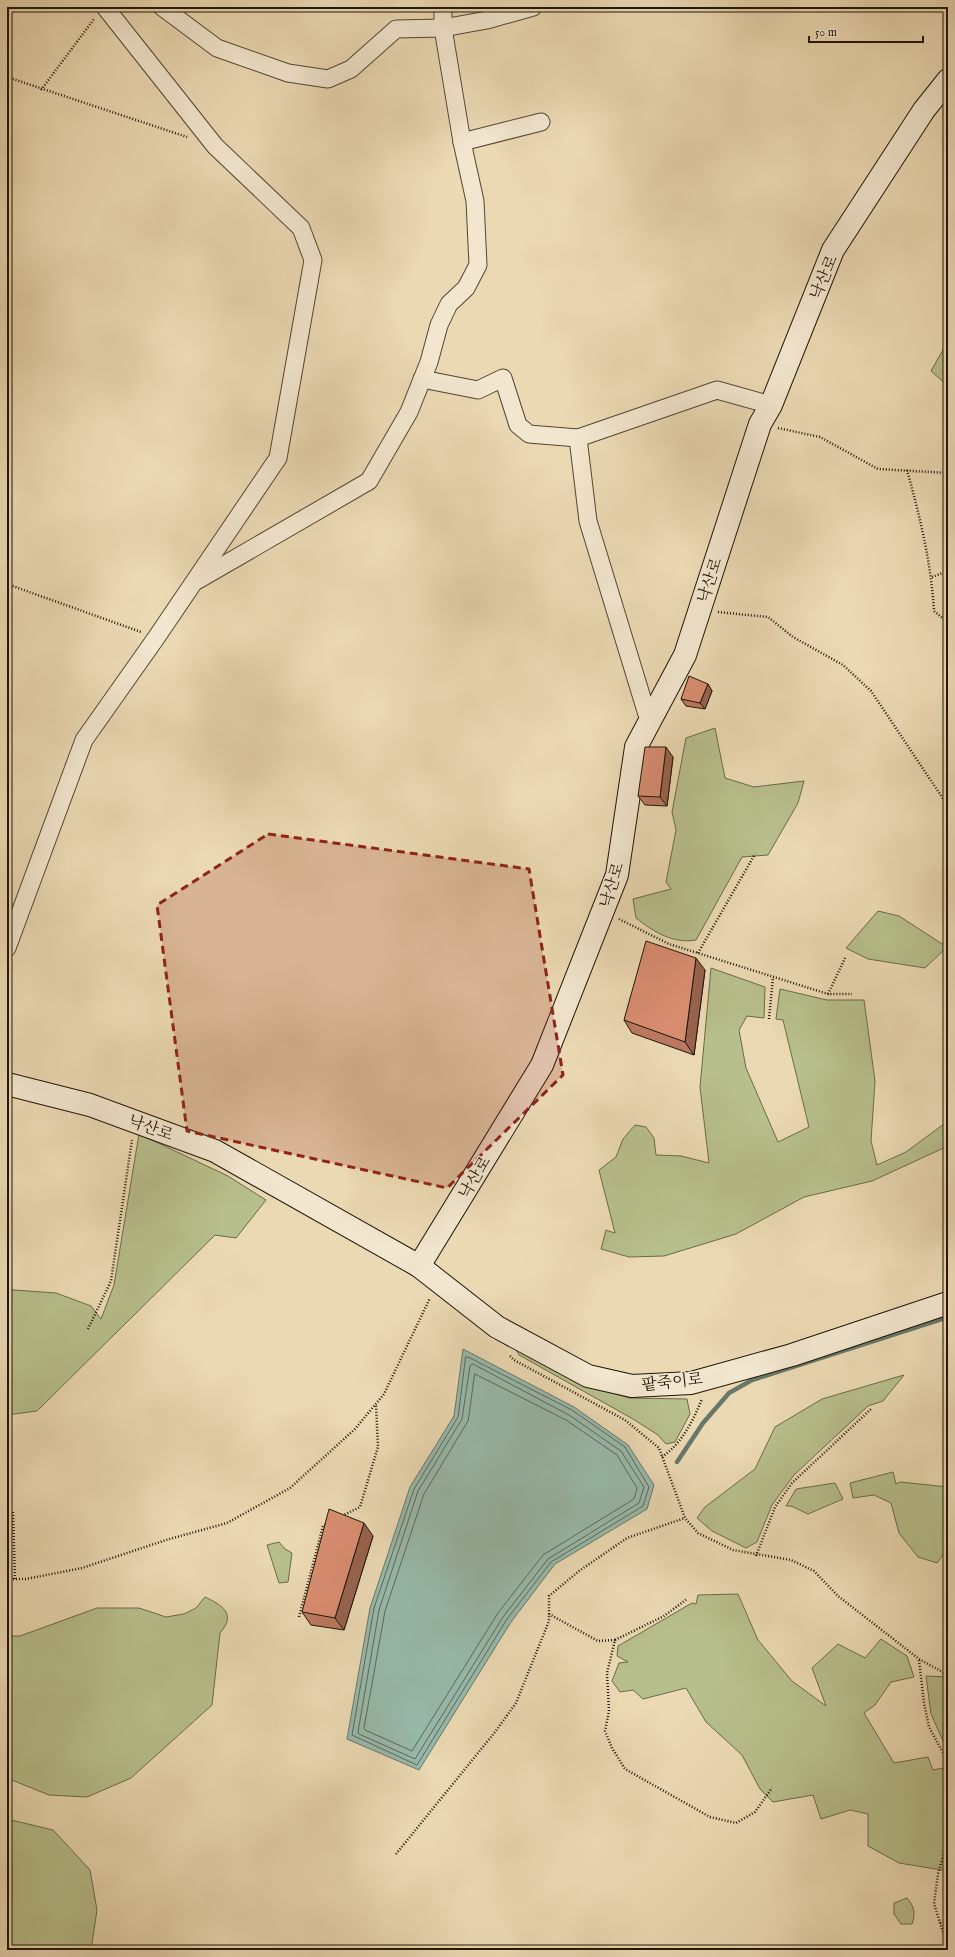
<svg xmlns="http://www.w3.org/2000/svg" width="955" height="1957" font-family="'IM FELL English','Noto Serif KR',serif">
<rect width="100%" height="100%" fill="#ebd9b3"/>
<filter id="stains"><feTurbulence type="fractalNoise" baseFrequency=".005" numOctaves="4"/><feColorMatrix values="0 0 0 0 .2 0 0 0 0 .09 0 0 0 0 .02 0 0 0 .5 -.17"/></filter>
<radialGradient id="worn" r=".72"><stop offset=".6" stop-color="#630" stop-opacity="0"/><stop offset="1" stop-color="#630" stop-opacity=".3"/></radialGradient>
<g fill="#b7bf8c" stroke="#6a6a4a">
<polygon points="948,341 948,386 931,371"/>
<path d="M 715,728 L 725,778 L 754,787 L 804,781 L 798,803 L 768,855 L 742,857 L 696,940 C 673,944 654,932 636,918 L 633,899 L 671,889 L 666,882 L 676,830 L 672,812 L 686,738 Z"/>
<polygon points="878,911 899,916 947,947 925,968 868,959 846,948"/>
<polygon points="711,968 765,987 764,1018 747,1016 739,1030 746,1068 778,1142 809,1127 783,1020 776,1019 780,989 827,1000 864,1000 875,1081 871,1141 877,1165 906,1152 948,1121 948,1146 872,1181 804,1197 736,1234 664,1256 629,1257 601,1249 606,1230 615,1233 599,1170 616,1157 623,1139 635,1125 646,1127 654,1138 656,1155 681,1156 709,1163 700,1087"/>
<polygon points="139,1134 228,1176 266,1200 236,1238 215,1235 37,1411 7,1415 7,1288 14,1290 56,1293 91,1306 101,1319 114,1285"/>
<polygon points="513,1344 583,1385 630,1398 687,1399 690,1414 675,1442 666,1444 658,1435 633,1419 519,1355"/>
<polygon points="904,1375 883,1401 868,1406 794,1475 772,1505 757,1542 746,1548 712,1531 697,1518 705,1507 755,1469 775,1427 822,1399"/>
<polygon points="893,1472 896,1484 900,1482 948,1487 948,1548 937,1563 918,1557 899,1533 891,1503 874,1495 853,1498 850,1483"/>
<polygon points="835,1483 843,1499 808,1514 791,1506 786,1506 796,1489"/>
<polygon points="279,1542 285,1549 292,1553 288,1582 279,1583 267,1545"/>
<polygon points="738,1594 758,1640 792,1681 826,1706 812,1668 838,1644 865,1658 881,1639 907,1656 914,1677 891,1682 875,1705 864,1713 894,1763 928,1757 933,1770 943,1768 946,1796 948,1796 948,1871 899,1863 868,1846 868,1814 850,1810 821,1819 813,1795 773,1802 760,1789 742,1755 706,1722 686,1688 643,1699 633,1690 620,1692 612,1681 619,1663 628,1662 617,1656 618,1646 692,1603 696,1604 698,1595"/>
<path d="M 205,1597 C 222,1605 237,1614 220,1633 L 212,1705 L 131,1778 L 87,1797 L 49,1795 L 7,1778 L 7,1636 L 20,1636 L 97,1608 L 139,1608 L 166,1617 L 184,1614 L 196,1608 Z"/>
<polygon points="926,1676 948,1677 948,1752 931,1714"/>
<polygon points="7,1819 53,1830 90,1870 97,1910 91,1950 7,1950"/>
<path d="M 907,1898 C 914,1906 916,1913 912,1924 L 901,1924 L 894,1914 L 894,1903 Z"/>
</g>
<polygon fill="#98baac" stroke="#67786a" points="463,1349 574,1407 628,1445 654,1485 647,1509 555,1564 511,1622 419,1770 347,1739 370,1608 410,1487 454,1416"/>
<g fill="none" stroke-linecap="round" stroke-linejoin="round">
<g stroke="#5b685a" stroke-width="1">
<polygon points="466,1357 468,1357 572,1410 625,1447 649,1487 643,1506 551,1562 507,1619 417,1765 352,1735 374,1608 414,1489 458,1417"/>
<polygon points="473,1364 569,1415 621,1451 644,1487 639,1503 548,1559 503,1617 415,1759 359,1734 358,1732 379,1610 418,1491 462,1419 470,1366"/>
<polygon points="475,1374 566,1420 617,1455 637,1488 634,1499 543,1555 498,1613 412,1751 365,1730 364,1728 385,1611 424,1494 468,1421"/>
</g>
<polyline stroke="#67786a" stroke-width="4.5" points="677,1462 703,1423 729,1393 752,1380 948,1317"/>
<g stroke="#514633" stroke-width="19">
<g id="street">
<polyline points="162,7 217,48 288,73 328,79 351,69 396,29 443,28 487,20 533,7"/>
<polyline points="462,142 541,122"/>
<polyline points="422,379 478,390 503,378 518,425 529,434 578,438 588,521 649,721"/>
<polyline points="578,438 717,390 771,405"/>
<polyline points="198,580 369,481 409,412 429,362 439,325 449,304 466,288 478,265 475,201 462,142 443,28 443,7"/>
<polyline points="7,948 84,740 156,638 278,458 313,260 301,228 215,146 105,7"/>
</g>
</g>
<g stroke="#1e1508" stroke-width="24">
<g id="secondary">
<polyline points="7,1084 90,1105 215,1151 419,1266 497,1327 588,1376 632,1386 691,1383 792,1355 948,1303"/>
<polyline points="419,1266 542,1065 617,875 636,747 685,655 760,424 771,405 833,250 924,110 948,80"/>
</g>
</g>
<g stroke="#1e1508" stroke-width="2.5" stroke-dasharray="1 2" stroke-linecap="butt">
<polyline points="7,77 187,137"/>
<polyline points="41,90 94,19"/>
<polyline points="778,428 820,437 878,469 948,473"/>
<path d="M 907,470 C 920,517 931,562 934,611 L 948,623"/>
<polyline points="932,577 945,572 948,574"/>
<polyline points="7,584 141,632"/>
<polyline points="718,612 768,617 793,637 843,665 871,691 948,806"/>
<polyline points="619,919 669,944 828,994 852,994"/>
<polyline points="698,953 755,854"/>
<polyline points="828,994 846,956"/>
<polyline points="769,1019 773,977"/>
<polyline points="88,1329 111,1281 132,1140"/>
<polyline points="510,1356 514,1360 625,1420 659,1448 685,1518 698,1533 733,1550 791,1560 814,1571 838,1596 919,1659 948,1675"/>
<path d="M 662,1457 C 682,1443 693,1421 702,1399"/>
<polyline points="13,1512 15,1579"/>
<polyline points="342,1516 360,1507 378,1447 376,1405"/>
<polyline points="756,1556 775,1507 792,1483 871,1409"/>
<polyline points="7,1579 26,1579 82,1568 166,1540 227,1523 290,1488 355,1429 384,1394 430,1298"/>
<polyline points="549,1614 598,1641 615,1640 607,1673 609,1711 605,1731 612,1748 625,1769 710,1817 736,1823 755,1812 772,1788"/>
<polyline points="299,1617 323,1526 327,1524"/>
<polyline points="615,1640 664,1616 687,1599"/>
<polyline points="919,1660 924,1703 929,1727 948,1762"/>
<polyline points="948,1838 938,1874 934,1904 948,1948"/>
<polyline points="396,1854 495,1732 516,1703 549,1621 549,1596 579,1571 627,1538 685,1518"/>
<polyline points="940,1923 948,1920"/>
</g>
<use href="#street" stroke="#f2e6ce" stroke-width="17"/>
<use href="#secondary" stroke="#f2e6ce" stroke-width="22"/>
</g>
<g fill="#bb7961" stroke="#1e1508">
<polygon points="708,684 712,691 705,709 686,706 681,699"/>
<polygon points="673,757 667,806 645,805 638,796"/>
<polygon points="705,970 694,1055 632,1033 624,1020"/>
<polygon points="373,1536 344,1630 311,1625 302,1612"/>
</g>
<g fill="#98634f" stroke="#1e1508">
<polygon points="708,684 712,691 705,709 700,703"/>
<polygon points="666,747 673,757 667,806 660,797"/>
<polygon points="696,958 705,970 694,1055 685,1042"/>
<polygon points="364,1523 373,1536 344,1630 335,1618"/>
</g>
<g fill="#d98d71" stroke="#1e1508">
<polygon points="689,676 708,684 700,703 681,699"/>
<polygon points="645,747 666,747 660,797 638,796"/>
<polygon points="646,941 696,958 685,1042 624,1020"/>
<polygon points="329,1509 364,1523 335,1618 302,1612"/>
</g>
<path fill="#8f2418" fill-opacity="0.2" stroke="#8f2418" stroke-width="3" stroke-dasharray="8 5" stroke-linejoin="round" d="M 268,834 L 529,869 L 563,1075 L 447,1188 L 187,1131 L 157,905 Z"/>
<g text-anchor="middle" stroke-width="3" stroke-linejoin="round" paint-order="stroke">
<g font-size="16" fill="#1e1508" stroke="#f2e6ce">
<text transform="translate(823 277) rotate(-67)" y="6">낙산로</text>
<text transform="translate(709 580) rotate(-72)" y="6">낙산로</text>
<text transform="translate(611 885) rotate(-73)" y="6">낙산로</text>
<text transform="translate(151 1127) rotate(20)" y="6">낙산로</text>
<text transform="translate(474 1177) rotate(-59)" y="6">낙산로</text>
<text transform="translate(672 1381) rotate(-6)" y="6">팥죽이로</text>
</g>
</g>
<rect width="955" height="1957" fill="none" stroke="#ebd9b3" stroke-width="24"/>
<rect x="8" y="8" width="939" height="1941" fill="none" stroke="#1e1508" stroke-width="2"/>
<rect x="12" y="12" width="931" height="1933" fill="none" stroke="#1e1508"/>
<path d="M809 36v6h114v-6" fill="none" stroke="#1e1508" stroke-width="2"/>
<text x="815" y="36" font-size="12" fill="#1e1508" stroke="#f2e6ce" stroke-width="3" paint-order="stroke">50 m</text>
<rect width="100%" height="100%" filter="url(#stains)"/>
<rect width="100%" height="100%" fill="url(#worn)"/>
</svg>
